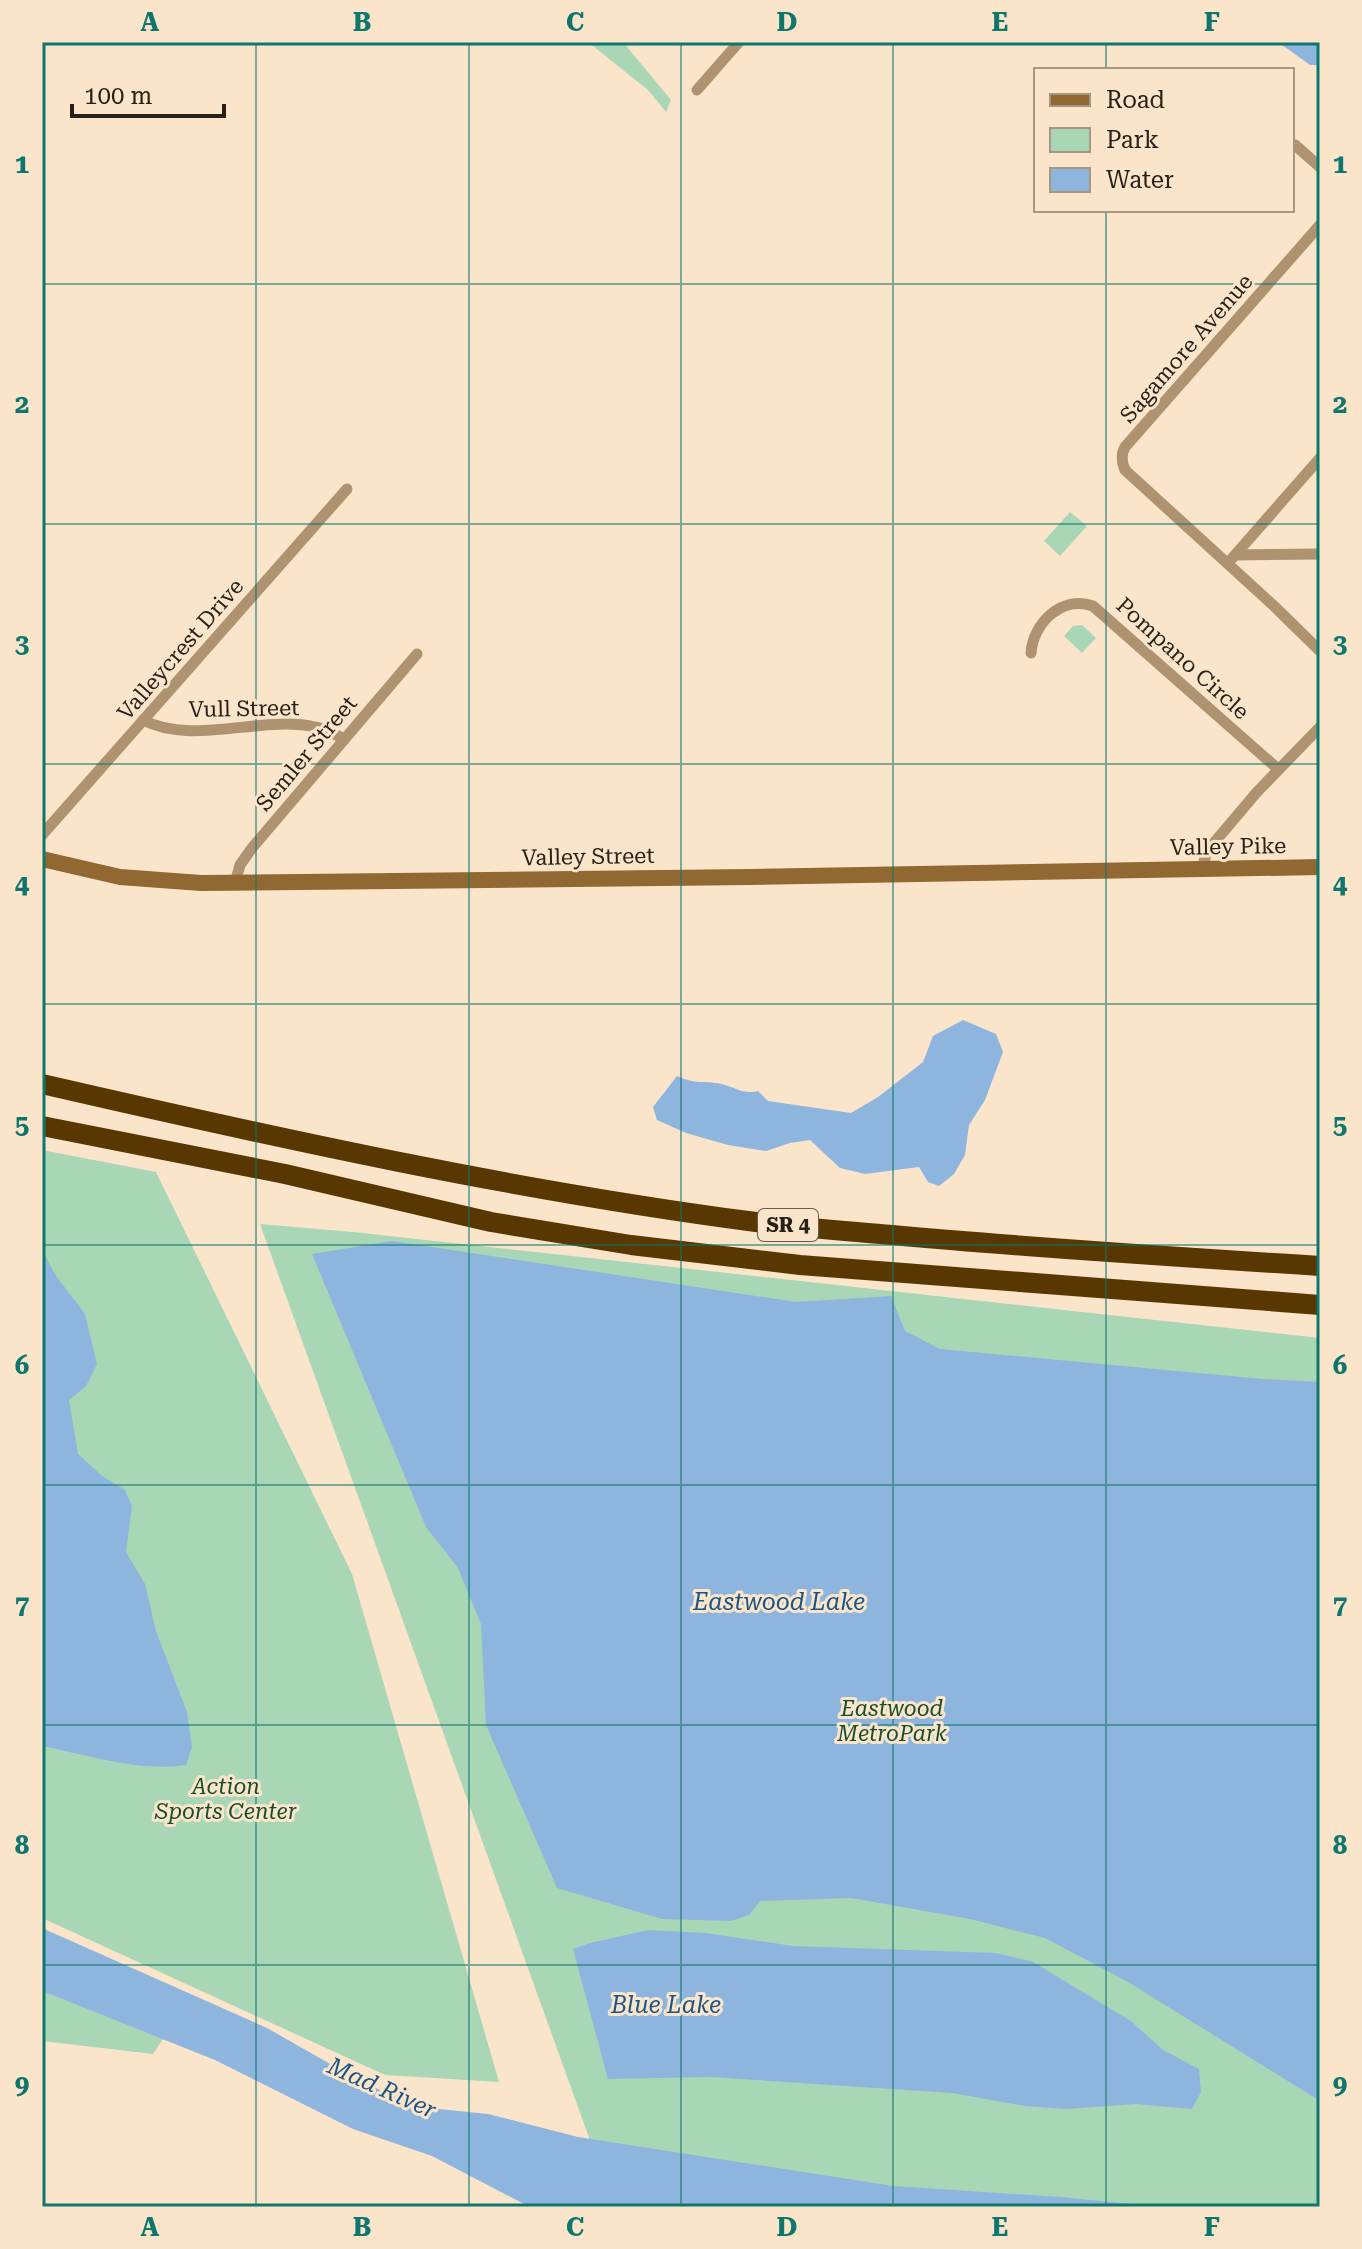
<svg xmlns="http://www.w3.org/2000/svg" width="1362" height="2249" font-family="'Roboto Serif',serif">
<rect width="100%" height="100%" fill="#fae5cb"/>
<g fill="#a9d7b6">
<polygon points="588,42 623,42 671,100 666,112 648,90"/>
<polygon points="1070,512 1087,526 1060,556 1044,541"/>
<polygon points="1082,625 1096,638 1082,653 1064,636 1073,626"/>
<polygon points="42,1150 156,1172 352,1574 499,2082 385,2075 42,1918"/>
<polygon points="260,1224 353,1232 1320,1338 1320,2207 614,2207"/>
<polygon points="42,1991 163,2039 153,2054 42,2041"/>
</g>
<g fill="#8eb5dd">
<polygon points="1278,42 1320,42 1320,65 1310,65"/>
<path d="M 963,1020 L 996,1034 L 1003,1052 L 985,1100 L 969,1125 L 965,1155 L 954,1174 L 939,1186 L 928,1182 L 919,1167 L 865,1174 L 840,1168 L 810,1140 L 790,1143 L 766,1151 L 728,1145 L 686,1133 L 657,1120 L 653,1107 L 677,1076 C 696,1085 704,1080 721,1084 C 735,1087 744,1095 758,1091 L 768,1101 L 851,1113 L 878,1097 L 923,1062 L 933,1036 Z"/>
<polygon points="392,1241 796,1302 891,1296 905,1331 940,1349 1263,1379 1320,1382 1320,2101 1128,1982 1045,1938 970,1919 851,1898 760,1901 749,1915 731,1921 662,1919 557,1888 486,1725 481,1624 458,1568 426,1527 312,1254"/>
<path d="M 42,1250 L 56,1276 L 85,1314 L 97,1364 L 86,1386 L 69,1400 L 78,1454 L 102,1476 L 125,1490 L 132,1506 L 126,1552 L 145,1584 L 156,1631 L 187,1712 L 192,1747 L 186,1765 C 138,1772 88,1755 42,1746 Z"/>
<polygon points="42,1928 267,2028 360,2081 419,2107 488,2114 578,2137 893,2186 1061,2197 1162,2207 528,2206 432,2156 353,2129 215,2060 42,1991"/>
<polygon points="648,1930 706,1933 793,1946 996,1953 1033,1962 1131,2021 1163,2050 1199,2069 1201,2092 1192,2109 1136,2104 1066,2109 1025,2106 952,2093 710,2077 608,2079 573,1949 590,1943"/>
</g>
<g fill="none" stroke-linecap="round" stroke-linejoin="round">
<g stroke="#af9370" stroke-width="11">
<polyline points="697,90 739,42"/>
<polyline points="1295,145 1320,167"/>
<path d="M 1320,225 L 1125,447 C 1121,454 1122,463 1125,470 L 1274,606 L 1320,651"/>
<polyline points="1235,555 1320,554"/>
<polyline points="1228,563 1320,458"/>
<path d="M 1031,653 C 1033,623 1062,595 1093,606 L 1278,769"/>
<path d="M 143,720 C 192,746 263,715 315,727 C 326,729 335,734 344,739"/>
<polyline points="42,835 347,489"/>
<polyline points="1202,869 1207,851 1257,792 1320,727"/>
<polyline points="235,883 240,865 252,848 417,654"/>
</g>
<polyline stroke="#916831" stroke-width="16" points="42,859 120,877 201,883 751,877 1320,867"/>
<g stroke="#583700" stroke-width="20">
<path d="M 42,1084 C 277,1138 517,1191 756,1222 C 801,1228 847,1231 892,1235 C 1035,1248 1177,1257 1320,1266"/>
<polyline points="42,1126 285,1174 491,1222 631,1245 800,1265 1320,1305"/>
</g>
</g>
<path fill="none" stroke="#0f766e" stroke-width="2" stroke-opacity="0.55" d="M 256,42 L 256,2207M 469,42 L 469,2207M 681,42 L 681,2207M 893,42 L 893,2207M 1106,42 L 1106,70M 1106,210 L 1106,2207M 42,284 L 1320,284M 42,524 L 1320,524M 42,764 L 1320,764M 42,1004 L 1320,1004M 42,1245 L 1320,1245M 42,1485 L 1320,1485M 42,1725 L 1320,1725M 42,1965 L 1320,1965"/>
<g text-anchor="middle" stroke-width="6" stroke-linejoin="round" paint-order="stroke">
<rect fill="#fae5cb" stroke="#675c4d" stroke-width="2" x="758" y="1209" width="60" height="32" rx="6"/>
<g font-size="20" font-weight="bold" fill="#282117">
<text x="788" y="1232">SR 4</text>
</g>
<g font-size="22" fill="#282117" stroke="#fae5cb">
<text transform="translate(1186 348) rotate(-49)" y="8">Sagamore Avenue</text>
<text transform="translate(180 649) rotate(-49)" y="8">Valleycrest Drive</text>
<text transform="translate(1183 658) rotate(42)" y="8">Pompano Circle</text>
<text transform="translate(244 708) rotate(-1)" y="8">Vull Street</text>
<text transform="translate(306 753) rotate(-50)" y="8">Semler Street</text>
<text transform="translate(1228 846) rotate(-1)" y="8">Valley Pike</text>
<text transform="translate(588 856) rotate(-1)" y="8">Valley Street</text>
</g>
<g font-size="22" font-style="italic" fill="#164e2d" stroke="#fae5cb">
<text x="892" y="1716">Eastwood<tspan x="892" dy="25">MetroPark</tspan></text>
<text x="226" y="1794">Action<tspan x="226" dy="25">Sports Center</tspan></text>
</g>
<g font-size="24" font-style="italic" fill="#1c5486" stroke="#fae5cb">
<text x="779" y="1610">Eastwood Lake</text>
<text x="666" y="2013">Blue Lake</text>
<text transform="translate(382 2088) rotate(24)" y="8">Mad River</text>
</g>
</g>
<rect width="1362" height="2249" fill="none" stroke="#fae5cb" stroke-width="88"/>
<rect x="1034" y="68" width="260" height="144" fill="#fae5cb" stroke="#a69783" stroke-width="2"/>
<rect x="1050" y="94" width="40" height="12" fill="#916831" stroke="#a69783" stroke-width="2"/>
<text x="1106" y="108" font-size="24" fill="#282117">Road</text>
<rect x="1050" y="128" width="40" height="24" fill="#a9d7b6" stroke="#a69783" stroke-width="2"/>
<text x="1106" y="148" font-size="24" fill="#282117">Park</text>
<rect x="1050" y="168" width="40" height="24" fill="#8eb5dd" stroke="#a69783" stroke-width="2"/>
<text x="1106" y="188" font-size="24" fill="#282117">Water</text>
<path d="M72 104v12h152v-12" fill="none" stroke="#282117" stroke-width="4"/>
<text x="84" y="104" font-size="24" fill="#282117" stroke="#fae5cb" stroke-width="6" paint-order="stroke">100 m</text>
<rect x="44" y="44" width="1274" height="2161" fill="none" stroke="#0f766e" stroke-width="3"/>
<g font-size="26" text-anchor="middle" font-weight="bold" fill="#0f766e">
<text x="150" y="31">A</text>
<text x="362" y="31">B</text>
<text x="575" y="31">C</text>
<text x="787" y="31">D</text>
<text x="1000" y="31">E</text>
<text x="1212" y="31">F</text>
<text x="22" y="173">1</text>
<text x="1340" y="173">1</text>
<text x="22" y="413">2</text>
<text x="1340" y="413">2</text>
<text x="22" y="653">3</text>
<text x="1340" y="653">3</text>
<text x="22" y="893">4</text>
<text x="1340" y="893">4</text>
<text x="22" y="1134">5</text>
<text x="1340" y="1134">5</text>
<text x="22" y="1374">6</text>
<text x="1340" y="1374">6</text>
<text x="22" y="1614">7</text>
<text x="1340" y="1614">7</text>
<text x="22" y="1854">8</text>
<text x="1340" y="1854">8</text>
<text x="22" y="2094">9</text>
<text x="1340" y="2094">9</text>
<text x="150" y="2236">A</text>
<text x="362" y="2236">B</text>
<text x="575" y="2236">C</text>
<text x="787" y="2236">D</text>
<text x="1000" y="2236">E</text>
<text x="1212" y="2236">F</text>
</g>
</svg>
